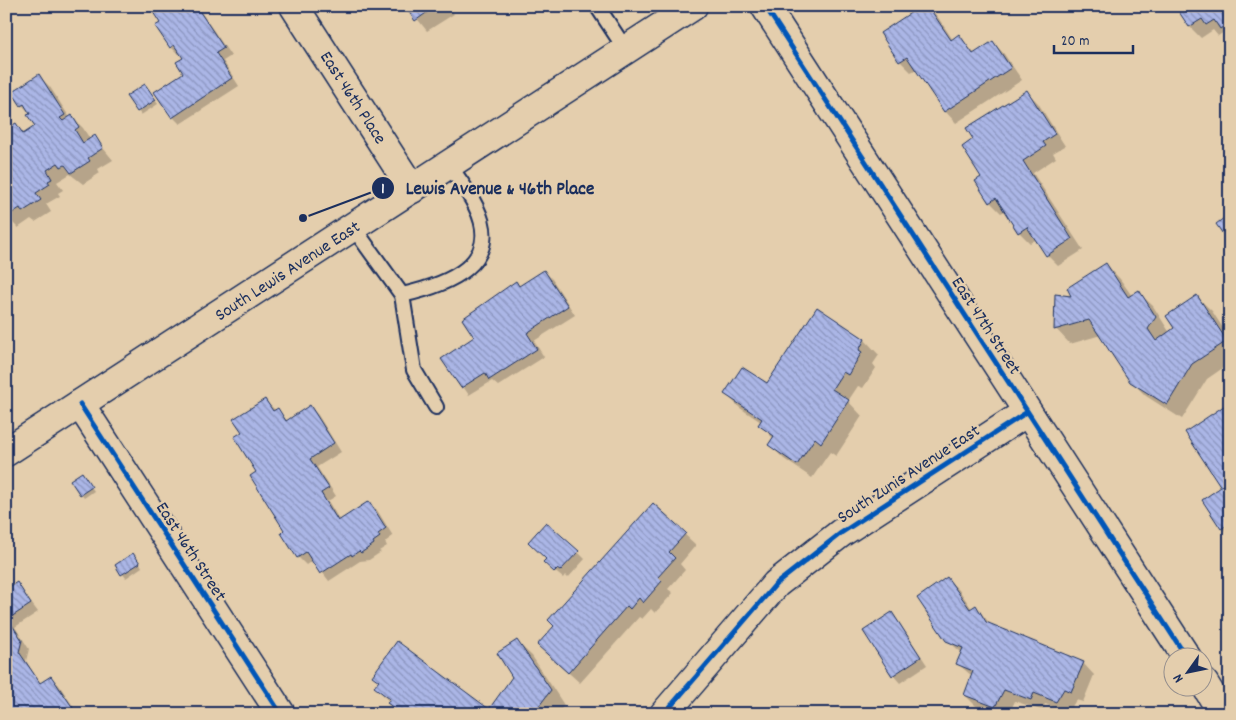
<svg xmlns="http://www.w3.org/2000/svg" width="1236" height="720" font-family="Dekko,sans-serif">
<defs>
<pattern id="building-back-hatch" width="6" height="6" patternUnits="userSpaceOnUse" patternTransform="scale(1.25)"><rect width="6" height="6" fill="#abb6e6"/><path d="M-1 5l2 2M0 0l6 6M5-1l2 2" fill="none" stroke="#8a94be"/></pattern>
</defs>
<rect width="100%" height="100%" fill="#e4cead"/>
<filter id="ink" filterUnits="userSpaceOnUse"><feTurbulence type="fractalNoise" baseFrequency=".02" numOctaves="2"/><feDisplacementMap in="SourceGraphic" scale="10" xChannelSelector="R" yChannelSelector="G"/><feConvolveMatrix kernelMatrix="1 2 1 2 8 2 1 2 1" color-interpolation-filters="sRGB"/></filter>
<g filter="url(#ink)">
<g fill="#0003">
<polygon points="150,6 206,6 207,8 201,12 231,56 223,61 239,86 180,124 173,117 185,73 184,58 181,53 178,54 171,47 162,23"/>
<polygon points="407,6 449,6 454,14 427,31"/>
<polygon points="927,6 937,16 953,40 959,36 975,54 993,42 1004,54 1022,80 956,123 945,111 917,69 911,72 900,61"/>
<polygon points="1177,6 1230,6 1230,38 1224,32 1218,36 1213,30 1201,38 1190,27"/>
<polygon points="39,76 50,87 70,118 72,117 83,128 90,139 94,137 113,160 98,169 100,173 83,184 70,174 57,182 63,190 58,193 60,196 46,204 51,212 35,222 31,219 18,228 6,216 16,125 25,134 36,127 29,112 22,105"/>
<polygon points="145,85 158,104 141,115 138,111"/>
<polygon points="1026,91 1038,103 1065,146 1053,153 1056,158 1033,173 1083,250 1058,266 1047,255 1037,239 1030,243 1019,232 1005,211 1001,213 990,202 975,140"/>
<polygon points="1106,264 1120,279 1132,296 1138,292 1153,306 1170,333 1176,329 1197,297 1212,311 1230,339 1230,363 1207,379 1182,419 1146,396 1131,381 1101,335 1070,344 1056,329 1073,297"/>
<polygon points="544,271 552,279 575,315 534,341 544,357 498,386 492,381 469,395 443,359 476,338 516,282 520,287"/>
<polygon points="818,309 865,340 879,355 873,364 876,368 863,388 858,386 848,401 862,416 836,456 830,452 812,478 784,459 770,445 774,439 760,425 761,422 740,408 725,393 767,385"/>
<polygon points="265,401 288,421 310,407 318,415 341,452 317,467 336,496 328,501 340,521 369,503 377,510 393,536 385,542 387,546 379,551 381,552 369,560 360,561 329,581 313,560 306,565 298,557 283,533 286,531 258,473 243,433"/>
<polygon points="1230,403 1230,536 1222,528"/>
<polygon points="85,477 94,491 84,498 81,494"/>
<polygon points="653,505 696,545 680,564 685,570 668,589 673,593 655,613 651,609 642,619 639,617 580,683 550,656"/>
<polygon points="578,552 585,559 568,578 565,575 563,578 553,570"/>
<polygon points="137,558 142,567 126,578 116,565"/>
<polygon points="947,579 959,590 972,609 976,607 992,626 1083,663 1094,675 1083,702 1076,700 1068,713 1045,704 1043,711 1015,701 1009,714 996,714 976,706 965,695 972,676 958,664 962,653 947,640"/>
<polygon points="17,584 38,612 15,627 29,649 26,661 41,684 51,677 59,685 78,714 6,714 6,591"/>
<polygon points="891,614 899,622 927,665 900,683 893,675"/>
<polygon points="517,642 532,656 564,705 558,714 400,714 376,687 380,682 373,675 489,711 514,677"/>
</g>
<g fill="url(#building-back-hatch)" stroke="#1b2f5e">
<polygon points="149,6 196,6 224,48 216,53 232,78 172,118 154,92 183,73 176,62 183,58 174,45 170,48 155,26 160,23"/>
<polygon points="405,6 436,6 415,21"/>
<polygon points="921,6 928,6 951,40 959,34 973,54 993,41 1011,68 944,112 907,57 899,62 880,33"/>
<polygon points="1175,6 1230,6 1230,38 1223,27 1220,29 1214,20 1206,25 1202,19 1189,27"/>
<polygon points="39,74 65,115 60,118 63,121 72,115 79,127 75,130 83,143 95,135 103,148 88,158 90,161 71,173 65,165 61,167 58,163 47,170 52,179 48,181 50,184 36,193 41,200 22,212 20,208 6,217 6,129 16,123 23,134 35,126 27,115 30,114 24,104 21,106 12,92"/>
<polygon points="145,84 156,100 137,112 126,96"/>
<polygon points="1027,90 1055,134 1043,142 1046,146 1023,161 1072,239 1046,256 1027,227 1018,233 996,198 989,203 975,181 981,177 962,147 973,139 966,128"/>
<polygon points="1224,218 1230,226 1230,238 1227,240 1216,224"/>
<polygon points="1106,263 1128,297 1139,290 1156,317 1148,329 1156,341 1174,328 1166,316 1197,295 1227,341 1192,364 1167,405 1130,382 1089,320 1054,330 1055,294 1071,296 1067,288"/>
<polygon points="544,270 568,306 527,333 537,349 489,380 485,373 461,388 441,359 474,337 462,319 516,281 519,286"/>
<polygon points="817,307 865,339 859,350 862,352 848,375 843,372 832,389 849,400 821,443 815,438 797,465 768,445 774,436 758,425 762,419 724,394 742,367 767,383"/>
<polygon points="265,399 273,411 278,408 286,421 310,405 334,443 310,459 329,488 321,493 338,521 369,501 386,528 378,534 380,537 373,542 374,544 361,553 359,551 352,556 351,554 320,574 306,552 297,558 281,533 284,530 250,476 256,472 234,437 242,432 233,419"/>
<polygon points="1230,402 1230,523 1221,529 1202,500 1221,487 1185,432"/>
<polygon points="82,472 92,487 80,495 70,480"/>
<polygon points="653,503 686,533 669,552 675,558 658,577 662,581 643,603 639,598 630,609 627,606 568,673 537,645 554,626 548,620"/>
<polygon points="546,522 579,551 560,571 557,569 554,572 543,562 546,559 528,542"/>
<polygon points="133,553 140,563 121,575 115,565"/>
<polygon points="947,577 970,609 976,605 986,622 1084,662 1071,692 1064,689 1056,702 1034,693 1031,700 1004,690 995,707 964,695 973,671 956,664 963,648 946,641 917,598"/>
<polygon points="17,582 31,604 8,619 22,640 19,652 40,683 51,676 73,708 65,714 10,714 6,711 6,589"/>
<polygon points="892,612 921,657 892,676 863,631"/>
<polygon points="517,640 551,690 533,714 402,714 387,703 390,699 374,687 379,681 372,676 397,641 489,709 512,677 497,653"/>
</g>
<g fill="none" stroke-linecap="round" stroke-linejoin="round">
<g stroke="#1b2f5e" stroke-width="18">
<g id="service">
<polyline points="597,6 626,50"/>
<polyline points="353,227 402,295 414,370 436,407"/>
<path d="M 402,295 C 447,285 504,264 476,207 C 469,192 458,178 449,165"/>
</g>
</g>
<g stroke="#1b2f5e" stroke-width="31">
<g id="minor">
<polyline points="294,6 412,189"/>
<polyline points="765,6 1187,658"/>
<polyline points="80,404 281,714"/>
<polyline points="1204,683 1223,714"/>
<polyline points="664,714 776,584 841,533 1027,412"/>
</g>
</g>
<g stroke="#1b2f5e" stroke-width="31">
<polyline id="secondary" points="6,452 693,6"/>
</g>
<use href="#service" stroke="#e4cead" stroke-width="14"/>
<use href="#minor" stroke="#e4cead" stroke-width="28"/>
<use href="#secondary" stroke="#e4cead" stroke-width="28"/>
<g stroke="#e4cead" stroke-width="8">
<g id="cycleway">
<polyline points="765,6 1187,658"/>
<polyline points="80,404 281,714"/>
<polyline points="664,714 776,584 841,533 1027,412"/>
</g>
</g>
<use href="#cycleway" stroke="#0057b8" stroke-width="5"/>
</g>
</g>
<g text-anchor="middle" stroke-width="5" stroke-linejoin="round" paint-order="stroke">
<g font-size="18" fill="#1b2f5e" stroke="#e4cead">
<text transform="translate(354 97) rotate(57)" y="6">East 46th Place</text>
<text transform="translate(287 270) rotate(-33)" y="6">South Lewis Avenue East</text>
<text transform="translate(987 325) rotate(57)" y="6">East 47th Street</text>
<text transform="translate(908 473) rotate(-33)" y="6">South Zunis Avenue East</text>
<text transform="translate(192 551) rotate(57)" y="6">East 46th Street</text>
</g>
</g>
<path fill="none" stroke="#1b2f5e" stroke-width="2" d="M303 218L383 188"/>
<g fill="#1b2f5e" stroke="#e4cead" stroke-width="2">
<circle cx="303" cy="218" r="5"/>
<circle cx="383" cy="188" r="12"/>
</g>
<g font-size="15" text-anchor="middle" font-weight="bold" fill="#fff">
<text x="383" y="193">1</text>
</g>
<g font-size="19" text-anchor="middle" font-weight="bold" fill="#1b2f5e" stroke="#e4cead" stroke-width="5" stroke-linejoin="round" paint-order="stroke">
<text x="500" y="194">Lewis Avenue &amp; 46th Place</text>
</g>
<rect width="1236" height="720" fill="none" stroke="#e4cead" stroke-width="25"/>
<rect x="12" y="12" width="1211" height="695" fill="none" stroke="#1b2f5e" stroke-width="2" filter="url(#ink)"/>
<g transform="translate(1188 672) rotate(237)"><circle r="24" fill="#e4cead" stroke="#948e8d"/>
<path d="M0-4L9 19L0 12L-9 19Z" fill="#1b2f5e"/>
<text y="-8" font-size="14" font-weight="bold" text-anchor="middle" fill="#1b2f5e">N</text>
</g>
<path d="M1054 45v8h79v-8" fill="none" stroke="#1b2f5e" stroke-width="2.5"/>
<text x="1061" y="45" font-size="15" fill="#1b2f5e" stroke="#e4cead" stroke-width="4" paint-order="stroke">20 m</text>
</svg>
